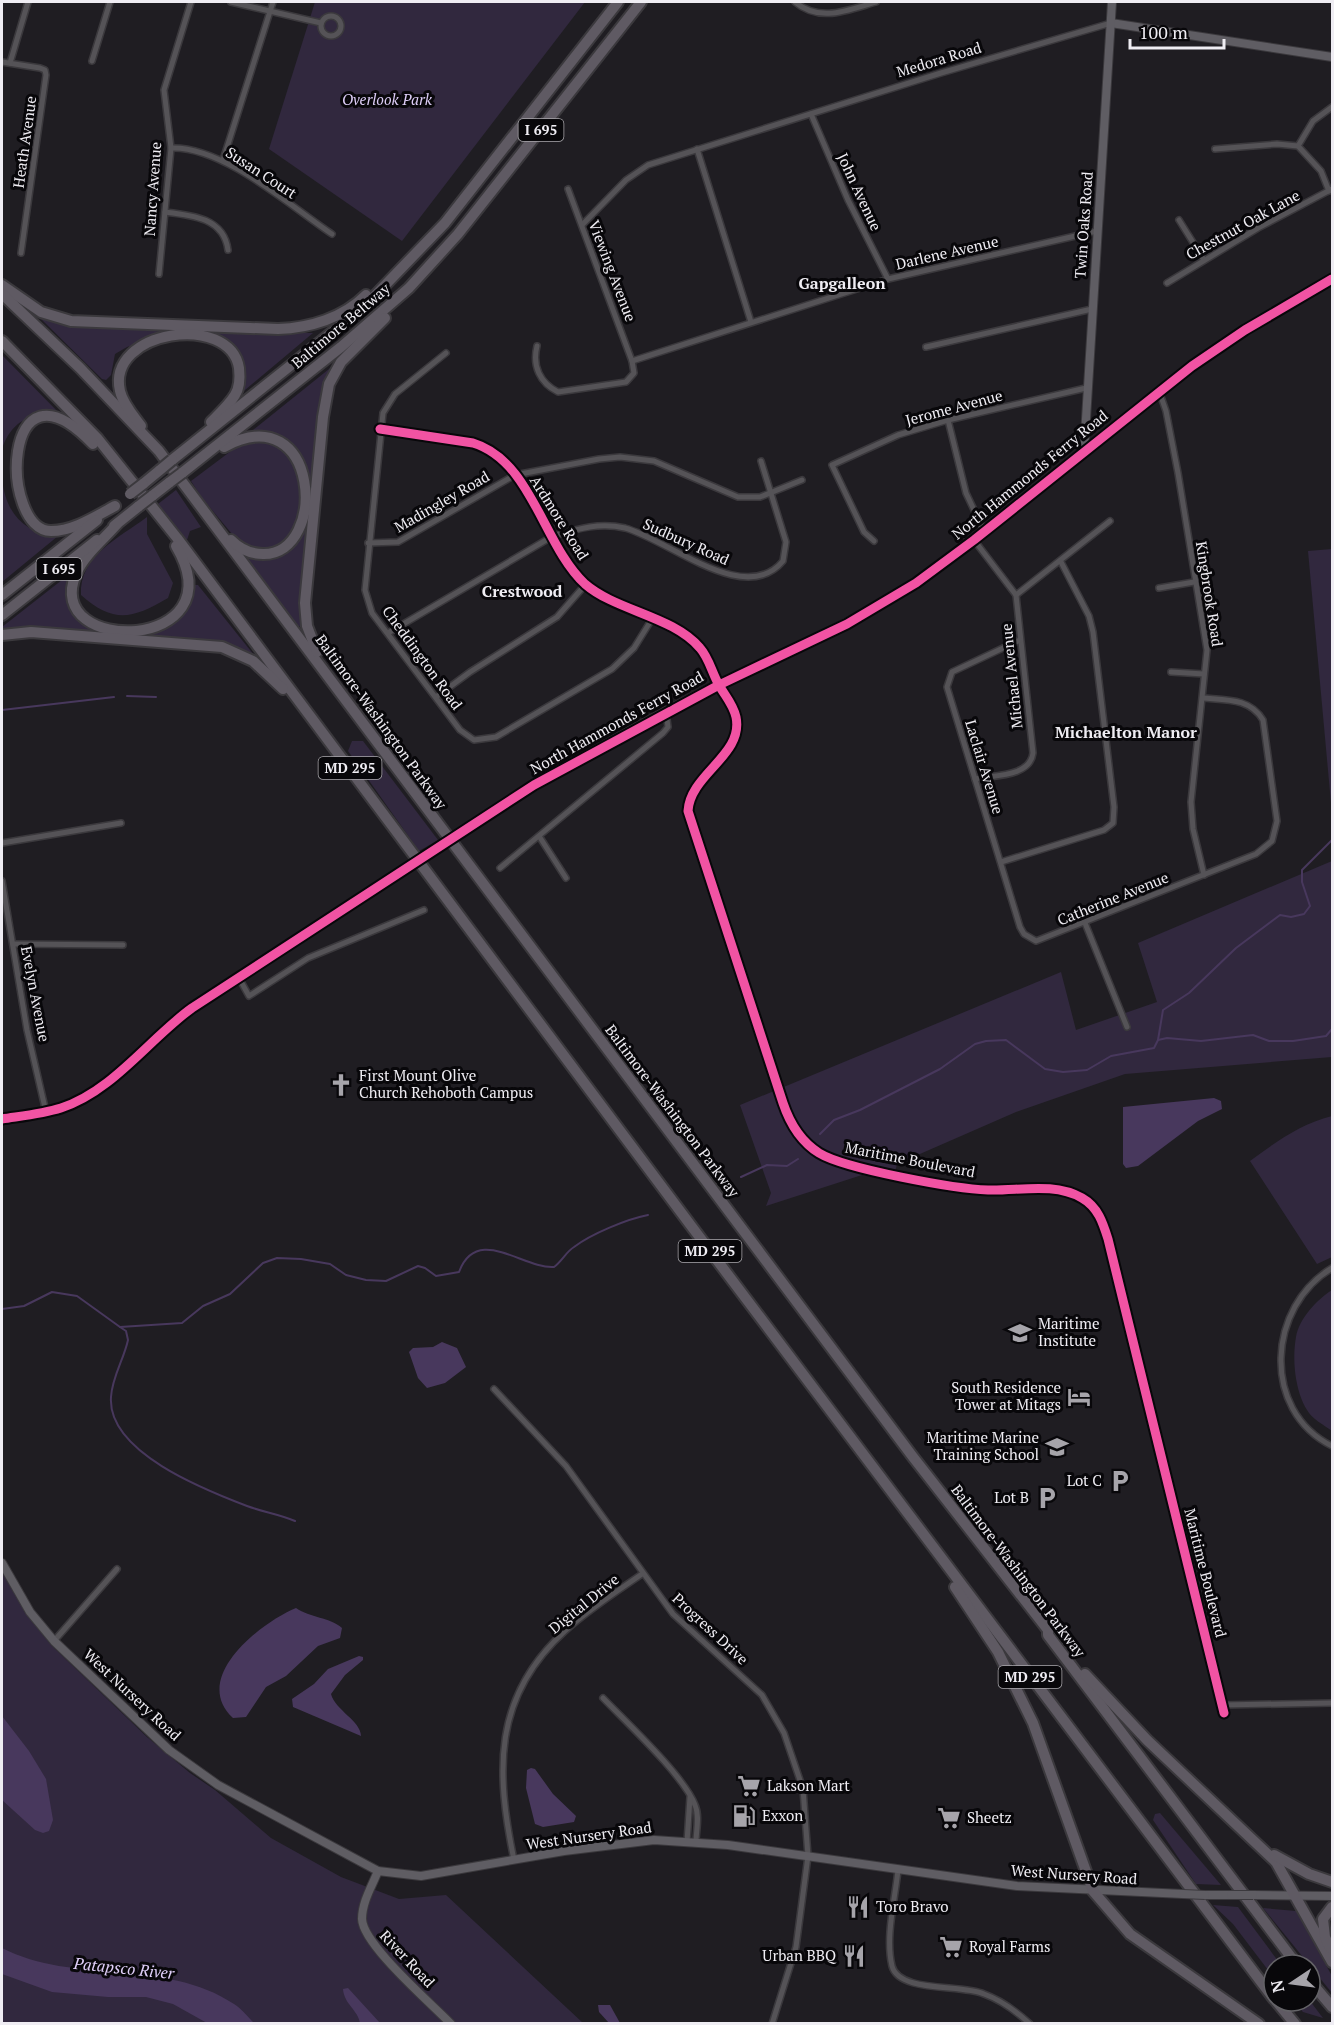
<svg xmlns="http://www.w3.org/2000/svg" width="1334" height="2025" font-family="'PT Serif',serif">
<rect width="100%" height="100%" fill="#1f1d22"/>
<g fill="#31283e">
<polygon points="315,2 585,2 402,241 269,149"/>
<polygon points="39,317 70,326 173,332 127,347 115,354 111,375 106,380 102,379"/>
<polygon points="208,332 313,333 239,395 235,348"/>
<path d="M 2,355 L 62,416 C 36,410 13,419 3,446 Z"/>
<path d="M 334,365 L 312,483 L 306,484 C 296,448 294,434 253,430 Z"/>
<path d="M 273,441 C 306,473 303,491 296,534 L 273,551 L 242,546 L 202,498 L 191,481 L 243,442 Z"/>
<path d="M 2,479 C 6,513 23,533 58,536 L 2,582 Z"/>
<polygon points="176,490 201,527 190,531 187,540 158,504"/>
<path d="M 147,517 L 147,534 L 173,583 L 168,598 C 132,619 114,624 81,595 C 79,556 119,538 147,517 Z"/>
<path d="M 307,521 L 310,521 L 302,627 L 298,626 L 243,553 C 277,564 295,553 307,521 Z"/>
<polygon points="1332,549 1332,814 1308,551"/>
<path d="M 67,576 C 70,581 68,588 69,594 C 71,617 85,628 105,636 L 2,631 L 2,627 Z"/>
<path d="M 195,585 L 198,585 L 258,660 L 235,649 L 115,636 C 141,632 176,631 190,603 C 193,598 193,590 195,585 Z"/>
<polygon points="352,741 363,741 438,840 419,851 348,751"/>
<polygon points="1332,861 1332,1057 1125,1074 1016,1112 897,1164 893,1181 862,1175 766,1206 771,1193 740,1105 1061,972 1076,1030 1157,1002 1138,943"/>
<path d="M 1332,1116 L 1332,1257 L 1317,1264 L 1250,1161 C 1276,1142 1300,1124 1332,1116 Z"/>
<path d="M 1332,1290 L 1332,1431 C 1324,1425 1312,1419 1307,1410 C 1295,1391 1292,1359 1296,1337 C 1299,1318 1318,1299 1332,1290 Z"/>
<polygon points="2,1572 27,1615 51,1645 147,1737 190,1773 215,1790 271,1838 341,1877 399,1899 446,1895 583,2023 2,2023"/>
<polygon points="1160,1813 1221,1885 1196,1884 1153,1820 1155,1814"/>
<polygon points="1213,1905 1238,1907 1281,1965 1274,1965 1274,1978 1233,1924"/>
<polygon points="1263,1908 1296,1911 1332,1976 1332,1993"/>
<polygon points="1293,2001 1310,2001 1323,2018 1303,2012"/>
</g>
<g fill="#48385d">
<polygon points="1214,1098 1221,1101 1222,1109 1198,1121 1138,1166 1126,1168 1123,1164 1123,1107"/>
<polygon points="442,1342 457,1348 466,1367 445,1383 427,1388 418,1378 409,1352 413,1348 433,1347"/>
<path d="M 296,1608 C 310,1618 330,1617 342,1628 L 340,1638 L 318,1646 L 286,1676 L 266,1687 L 246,1717 L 233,1718 C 190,1678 260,1623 296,1608 Z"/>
<path d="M 359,1656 L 363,1657 L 363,1660 L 345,1675 L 331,1694 C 335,1710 361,1721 361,1736 L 293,1707 L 292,1699 L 314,1684 L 328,1669 Z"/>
<polygon points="2,1716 29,1751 46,1779 53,1820 49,1831 43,1833 35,1830 2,1800"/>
<polygon points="531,1768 535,1769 553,1794 576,1816 574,1822 543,1827 535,1824 526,1788 527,1770"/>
<path d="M 2,1948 C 74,1985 165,1958 234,2004 C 242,2009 248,2017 254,2023 L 207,2023 L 173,2004 L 146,1997 L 108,1997 L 52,1992 L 2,1974 Z"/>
<path d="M 348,1988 L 380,2023 L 360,2023 C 358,2010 344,2004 343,1989 Z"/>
<polygon points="598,2005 610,2005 620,2023 609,2023 599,2012"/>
</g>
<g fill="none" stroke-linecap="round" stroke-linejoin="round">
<g stroke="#48385d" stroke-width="2">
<polyline points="127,696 156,697"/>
<polyline points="2,710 114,697"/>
<polyline points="1158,1040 1167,1038 1201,1041 1253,1035 1269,1041 1293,1041 1326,1036 1332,1029"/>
<polyline points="820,1134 834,1120 860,1110 940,1069 975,1044 986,1041 1006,1040 1045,1069 1063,1072 1087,1070 1111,1056 1154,1048 1158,1040 1163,1010 1189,993 1236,948 1280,915 1291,917 1304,914 1310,906 1302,882 1302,870 1332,840"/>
<polyline points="741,1177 767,1165 787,1166 798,1159"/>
<path d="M 2,1309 L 24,1306 L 52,1292 L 77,1296 L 120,1327 L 182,1323 L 203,1306 L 230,1294 L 263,1263 L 277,1258 L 301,1259 L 330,1264 L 346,1275 L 366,1280 L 386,1281 L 418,1266 L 425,1268 L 436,1276 L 459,1272 C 477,1224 523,1269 554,1267 C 562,1261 566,1252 574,1247 C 591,1234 627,1219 648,1215"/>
<path d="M 120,1327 L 126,1331 L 128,1340 C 124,1359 112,1377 111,1397 C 107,1452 205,1490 247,1506 C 263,1512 279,1514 295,1521"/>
</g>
<g stroke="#3b393d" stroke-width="8">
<g id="street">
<polyline points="231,2 321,23"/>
<path d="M 795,2 C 820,23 848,10 876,2"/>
<circle cx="331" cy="26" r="10"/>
<polyline points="92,61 110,2"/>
<polyline points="2,62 40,68 45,70 46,75 21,253"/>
<polyline points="10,63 28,2"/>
<polyline points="811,114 848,200 888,279"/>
<polyline points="1298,146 1313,121 1332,107"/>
<path d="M 171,148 C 223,146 289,205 332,234"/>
<polyline points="697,149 751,322"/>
<polyline points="1215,149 1277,144 1298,146 1321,171 1329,191"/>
<polyline points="223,160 273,2"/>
<path d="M 165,212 C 192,215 224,218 228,250"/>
<polyline points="1179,220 1204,260"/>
<polyline points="582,225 626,180 648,165 941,73 1111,23"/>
<polyline points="159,274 171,148 164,90 191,2"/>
<polyline points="1167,283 1258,228 1332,189"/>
<path d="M 537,346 C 532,366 540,383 558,392 L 626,382 L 634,373 L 632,361 L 568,189"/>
<polyline points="926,347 1092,309"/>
<polyline points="446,353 395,394 383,413 365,590 372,613 460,730 474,740 496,737 612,669 634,648 652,619"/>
<polyline points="632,361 888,279 1097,231"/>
<polyline points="1159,391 1166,411 1178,473 1207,650 1191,802 1193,829 1204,875"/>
<polyline points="948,420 966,493 984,531"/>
<path d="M 380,429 L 473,443 C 532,461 543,545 585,584 C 616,611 673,616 700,648 C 709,658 712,673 719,685 C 725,696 733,704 736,717 C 744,755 690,774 688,811 L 783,1103 C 790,1124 800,1141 819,1153 C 845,1169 956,1189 988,1190 C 1019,1191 1054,1182 1082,1198 C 1098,1207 1103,1223 1108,1239 L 1224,1713"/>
<path d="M 974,540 L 1016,595 L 1033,753 C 1030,777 994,775 975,779"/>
<polyline points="874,541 864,532 832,465 898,435 948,420 1086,388"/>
<polyline points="368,543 398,542 515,475 599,459 620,457 654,461 738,497 760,497 802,480"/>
<polyline points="1159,588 1194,582"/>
<polyline points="1016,595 1110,521"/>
<path d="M 388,633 L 553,536 C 577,529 599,522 625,528 C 669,540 745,607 783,561 L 786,542 L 761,461"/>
<path d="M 1020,640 L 952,672 L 947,687 L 1020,927 L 1024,934 L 1036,941 L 1256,854 L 1272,841 L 1277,821 L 1263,720 C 1250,698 1226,700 1203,698"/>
<polyline points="1171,672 1204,674"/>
<polyline points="436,697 470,672 557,617 586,584"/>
<polyline points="539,836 566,878"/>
<polyline points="2,843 121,823"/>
<polyline points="1001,862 1104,830 1113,823 1114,807 1093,632 1089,616 1061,562"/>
<polyline points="500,868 663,733 668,727 666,712"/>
<polyline points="2,881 27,1030 46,1112"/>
<polyline points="1085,923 1127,1027"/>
<polyline points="13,944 123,945"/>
<polyline points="239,978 249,996 308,958 424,910"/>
<path d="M 1332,1268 C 1268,1306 1260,1410 1332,1446"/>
<polyline points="494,1389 566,1466 673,1614 762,1695 784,1733 803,1789 808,1856 796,1947 772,2024"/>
<polyline points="54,1641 117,1569"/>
<path d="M 603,1698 C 627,1723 684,1776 695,1805 C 700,1816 696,1831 696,1842"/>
<polyline points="1222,1705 1332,1703"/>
<polyline points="687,1842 690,1797"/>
<path d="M 514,1860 C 496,1773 492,1697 565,1631 C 588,1610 616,1592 642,1574"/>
<path d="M 898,1870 C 895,1900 885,1937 892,1966 C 899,1993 961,1984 984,1994 C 1001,2000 1017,2012 1030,2024"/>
</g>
</g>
<g stroke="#3b393d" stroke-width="10">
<g id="secondary">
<polyline points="1111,23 1332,57"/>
<polyline points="1084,451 1112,2"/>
<path d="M 456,835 C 541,781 628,729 719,684 C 785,652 853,624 914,584 C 973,546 1025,498 1079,455 C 1162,387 1238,330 1332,279"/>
<polyline points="424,856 441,845"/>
<path d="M 2,1119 C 21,1116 42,1114 61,1108 C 113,1091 149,1039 192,1008 L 409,866"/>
<polyline points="2,1563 30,1612 54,1641 169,1750 218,1785 378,1871 421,1876 564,1851 654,1840 728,1845 1017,1886 1183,1894"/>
<path d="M 378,1871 C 372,1886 362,1902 362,1919 C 363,1945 431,2003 451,2024"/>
<polyline points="1205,1895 1231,1895"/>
<polyline points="1253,1895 1332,1896"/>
</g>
</g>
<g stroke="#3b393d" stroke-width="14">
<g id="highway">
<path d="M 2,285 L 41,312 L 71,321 L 278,329 C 310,328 343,318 366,295"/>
<polyline points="2,294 80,368 159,451 913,1457 1048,1630 1048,1635 1297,1965"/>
<polyline points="2,341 98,439 177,538 692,1227 1274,1999"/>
<path d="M 141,426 C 133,415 123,404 120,391 C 106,330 230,312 239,368 C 240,377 240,387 235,395 C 229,405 219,414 211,422"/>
<path d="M 93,444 C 0,347 0,531 51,531 C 74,531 96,516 115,506"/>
<path d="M 224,447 C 320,395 329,555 263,554 C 250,554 240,549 231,540"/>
<polyline points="172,460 364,307 445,223 618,2"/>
<polyline points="182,473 341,347 409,288 458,234 641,2"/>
<polyline points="143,484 160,470"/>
<polyline points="152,496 170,482"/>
<path d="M 117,524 C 104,539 84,555 76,574 C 41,656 239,653 176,546"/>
<polyline points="114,526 139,506"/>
<polyline points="2,595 97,520"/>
<polyline points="2,615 97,540"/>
<polyline points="2,635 31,632 222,647 253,661 283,689"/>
<polyline points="317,652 307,626 305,603 323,417 329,384 341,362 385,318"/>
<polyline points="955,1587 998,1652 1033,1723 1093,1891 1130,1934 1259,2024"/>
<polyline points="1085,1674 1147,1740 1276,1862 1332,1962"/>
<polyline points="1274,1855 1309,1874 1332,1882"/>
<polyline points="1330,1948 1325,1937 1323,1919 1332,1907"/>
<polyline points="1310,1981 1332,2007"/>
<polyline points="1276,2001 1295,2024"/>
</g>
</g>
<use href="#street" stroke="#555357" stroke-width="5"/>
<use href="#secondary" stroke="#5f5d63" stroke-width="8"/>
<use href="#highway" stroke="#5f5a63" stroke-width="10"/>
<g stroke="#3b393d" stroke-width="10" stroke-linecap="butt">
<g id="secondary-bridge">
<polyline points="441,845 456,835"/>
<polyline points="409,866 424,856"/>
<polyline points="1183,1894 1205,1895"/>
<polyline points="1231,1895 1253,1895"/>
</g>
</g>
<g stroke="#3b393d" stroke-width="14" stroke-linecap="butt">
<g id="highway-bridge">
<polyline points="160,470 172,460"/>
<polyline points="170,482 182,473"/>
<polyline points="130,494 143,484"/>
<polyline points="139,506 152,496"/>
</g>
</g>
<use href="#secondary-bridge" stroke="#5f5d63" stroke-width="8"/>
<use href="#highway-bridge" stroke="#5f5a63" stroke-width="10"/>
<g stroke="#08070a" stroke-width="13">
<g id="cycleway">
<path d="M 380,429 L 473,443 C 532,461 543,545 585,584 C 616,611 673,616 700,648 C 709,658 712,673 719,685 C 725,696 733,704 736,717 C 744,755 690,774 688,811 L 783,1103 C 790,1124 800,1141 819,1153 C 845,1169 956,1189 988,1190 C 1019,1191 1054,1182 1082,1198 C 1098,1207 1103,1223 1108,1239 L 1224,1713"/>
<path d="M 2,1119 C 21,1116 42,1114 61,1108 C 113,1091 149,1039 192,1008 L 534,785 L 719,685 L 847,624 L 916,583 L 974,540 L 1192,366 L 1245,330 L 1332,279"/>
</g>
</g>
<use href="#cycleway" stroke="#f153a3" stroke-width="9"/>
</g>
<defs>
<g id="church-bare" transform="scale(1.8)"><path d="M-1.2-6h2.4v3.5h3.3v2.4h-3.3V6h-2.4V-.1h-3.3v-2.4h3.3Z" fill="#a6a4aa" stroke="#08070a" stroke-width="2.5" paint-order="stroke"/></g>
<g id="school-bare" transform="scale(1.8)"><path d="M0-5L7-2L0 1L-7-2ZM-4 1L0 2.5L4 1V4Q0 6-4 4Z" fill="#a6a4aa" stroke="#08070a" stroke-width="2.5" paint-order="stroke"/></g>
<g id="hotel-bare" transform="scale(1.8)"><path d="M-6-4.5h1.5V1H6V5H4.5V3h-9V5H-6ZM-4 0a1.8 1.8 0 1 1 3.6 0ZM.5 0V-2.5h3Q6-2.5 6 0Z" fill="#a6a4aa" stroke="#08070a" stroke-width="2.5" paint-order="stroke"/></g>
<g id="parking-bare" transform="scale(1.8)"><path d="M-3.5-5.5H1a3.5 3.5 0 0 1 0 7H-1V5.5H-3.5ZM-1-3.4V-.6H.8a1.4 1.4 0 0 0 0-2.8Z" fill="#a6a4aa" stroke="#08070a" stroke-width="2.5" paint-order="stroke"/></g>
<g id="supermarket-bare" transform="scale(1.8)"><path d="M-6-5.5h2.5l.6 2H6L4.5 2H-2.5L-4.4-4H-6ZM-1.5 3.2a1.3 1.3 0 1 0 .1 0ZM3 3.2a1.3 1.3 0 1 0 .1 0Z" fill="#a6a4aa" stroke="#08070a" stroke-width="2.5" paint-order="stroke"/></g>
<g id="fuel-bare" transform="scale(1.8)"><path d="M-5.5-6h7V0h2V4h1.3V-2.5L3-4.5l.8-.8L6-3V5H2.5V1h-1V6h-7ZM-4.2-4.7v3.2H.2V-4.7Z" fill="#a6a4aa" stroke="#08070a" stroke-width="2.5" paint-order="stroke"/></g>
<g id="restaurant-bare" transform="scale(1.8)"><path d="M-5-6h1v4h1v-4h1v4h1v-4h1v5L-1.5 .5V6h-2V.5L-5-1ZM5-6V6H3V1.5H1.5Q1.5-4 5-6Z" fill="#a6a4aa" stroke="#08070a" stroke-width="2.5" paint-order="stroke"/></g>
</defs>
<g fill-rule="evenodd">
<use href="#church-bare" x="341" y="1085"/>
<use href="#school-bare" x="1020" y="1333"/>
<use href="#hotel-bare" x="1079" y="1397"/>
<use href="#school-bare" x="1057" y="1447"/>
<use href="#parking-bare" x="1120" y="1481"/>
<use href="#parking-bare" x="1047" y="1498"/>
<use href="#supermarket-bare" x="749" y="1786"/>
<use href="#fuel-bare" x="744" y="1816"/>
<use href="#supermarket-bare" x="949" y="1818"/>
<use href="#restaurant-bare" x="858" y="1907"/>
<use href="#supermarket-bare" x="951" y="1947"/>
<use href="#restaurant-bare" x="854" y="1956"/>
</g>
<g text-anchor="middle" stroke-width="6" stroke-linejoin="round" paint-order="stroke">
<g fill="#08070a" stroke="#aaa8ad" stroke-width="1.5">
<rect x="518.5" y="119" width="45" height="22" rx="4.5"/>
<rect x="36.5" y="558" width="45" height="22" rx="4.5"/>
<rect x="318.5" y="757" width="63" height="22" rx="4.5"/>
<rect x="678.5" y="1240" width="63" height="22" rx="4.5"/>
<rect x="998.5" y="1666" width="63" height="22" rx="4.5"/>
</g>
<g font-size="14" font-weight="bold" fill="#efedf3">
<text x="541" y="135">I 695</text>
<text x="59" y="574">I 695</text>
<text x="350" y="773">MD 295</text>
<text x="710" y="1256">MD 295</text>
<text x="1030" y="1682">MD 295</text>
</g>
<g font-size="15" fill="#efedf3" stroke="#08070a">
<text transform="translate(939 60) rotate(-17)" y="5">Medora Road</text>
<text transform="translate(25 142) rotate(-82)" y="5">Heath Avenue</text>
<text transform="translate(261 173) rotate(33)" y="5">Susan Court</text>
<text transform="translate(153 189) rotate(-86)" y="5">Nancy Avenue</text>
<text transform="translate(859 192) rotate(65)" y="5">John Avenue</text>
<text transform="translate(1084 225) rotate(-86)" y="5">Twin Oaks Road</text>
<text transform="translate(1243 225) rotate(-29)" y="5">Chestnut Oak Lane</text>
<text transform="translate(947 253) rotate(-13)" y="5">Darlene Avenue</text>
<text transform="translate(612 271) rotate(69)" y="5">Viewing Avenue</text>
<text transform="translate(341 326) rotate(-40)" y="5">Baltimore Beltway</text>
<text transform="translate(954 408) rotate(-15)" y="5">Jerome Avenue</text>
<text transform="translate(1030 475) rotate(-39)" y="5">North Hammonds Ferry Road</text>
<text transform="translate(442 502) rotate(-30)" y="5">Madingley Road</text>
<text transform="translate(559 518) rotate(58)" y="5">Ardmore Road</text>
<text transform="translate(686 542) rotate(24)" y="5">Sudbury Road</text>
<text transform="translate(1209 594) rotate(81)" y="5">Kingbrook Road</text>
<text transform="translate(422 658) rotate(54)" y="5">Cheddington Road</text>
<text transform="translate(1012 676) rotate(-96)" y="5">Michael Avenue</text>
<text transform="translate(381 722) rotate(54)" y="5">Baltimore-Washington Parkway</text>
<text transform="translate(617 723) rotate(-29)" y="5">North Hammonds Ferry Road</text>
<text transform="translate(984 767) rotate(73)" y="5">Laclair Avenue</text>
<text transform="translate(1113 899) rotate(-22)" y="5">Catherine Avenue</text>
<text transform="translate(35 994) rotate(79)" y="5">Evelyn Avenue</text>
<text transform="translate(672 1111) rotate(53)" y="5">Baltimore-Washington Parkway</text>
<text transform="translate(910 1160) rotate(11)" y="5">Maritime Boulevard</text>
<text transform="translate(1018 1571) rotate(53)" y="5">Baltimore-Washington Parkway</text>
<text transform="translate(1205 1573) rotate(76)" y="5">Maritime Boulevard</text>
<text transform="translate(584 1604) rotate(-39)" y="5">Digital Drive</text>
<text transform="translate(710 1629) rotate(43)" y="5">Progress Drive</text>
<text transform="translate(132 1695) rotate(43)" y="5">West Nursery Road</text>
<text transform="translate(589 1836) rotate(-8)" y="5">West Nursery Road</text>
<text transform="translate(1074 1875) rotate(4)" y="5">West Nursery Road</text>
<text transform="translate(407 1959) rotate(47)" y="5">River Road</text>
</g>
<g font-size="15" font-style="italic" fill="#dcccf6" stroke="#08070a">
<text x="387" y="105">Overlook Park</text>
</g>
<g font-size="15" fill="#efedf3" stroke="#08070a" text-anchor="start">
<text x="359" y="1081">First Mount Olive<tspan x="359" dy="17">Church Rehoboth Campus</tspan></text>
<text x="1038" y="1329">Maritime<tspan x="1038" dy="17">Institute</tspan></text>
<text x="1061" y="1393" text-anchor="end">South Residence<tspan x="1061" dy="17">Tower at Mitags</tspan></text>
<text x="1039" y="1443" text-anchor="end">Maritime Marine<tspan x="1039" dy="17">Training School</tspan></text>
<text x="1102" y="1486" text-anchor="end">Lot C</text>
<text x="1029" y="1503" text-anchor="end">Lot B</text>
<text x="767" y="1791">Lakson Mart</text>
<text x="762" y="1821">Exxon</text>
<text x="967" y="1823">Sheetz</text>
<text x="876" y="1912">Toro Bravo</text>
<text x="969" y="1952">Royal Farms</text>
<text x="836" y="1961" text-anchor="end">Urban BBQ</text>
</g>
<g font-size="16" font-weight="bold" fill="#efedf3" stroke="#08070a">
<text x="842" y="289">Gapgalleon</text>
<text x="522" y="597">Crestwood</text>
<text x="1126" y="738">Michaelton Manor</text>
</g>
<g font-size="16" font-style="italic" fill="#e0cff9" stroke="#08070a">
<text transform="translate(124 1968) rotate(6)" y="6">Patapsco River</text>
</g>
</g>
<rect width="1334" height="2025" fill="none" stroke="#efedf3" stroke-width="6"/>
<g transform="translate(1292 1983) rotate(257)"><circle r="28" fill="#08070a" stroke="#646367" stroke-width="1.5"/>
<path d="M0-4.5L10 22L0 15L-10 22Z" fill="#a6a4aa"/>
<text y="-9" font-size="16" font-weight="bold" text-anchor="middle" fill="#efedf3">N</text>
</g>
<path d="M1130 39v9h94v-9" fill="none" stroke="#efedf3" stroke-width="3"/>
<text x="1139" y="39" font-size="18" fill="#efedf3" stroke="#08070a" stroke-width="4.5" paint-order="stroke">100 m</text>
</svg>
